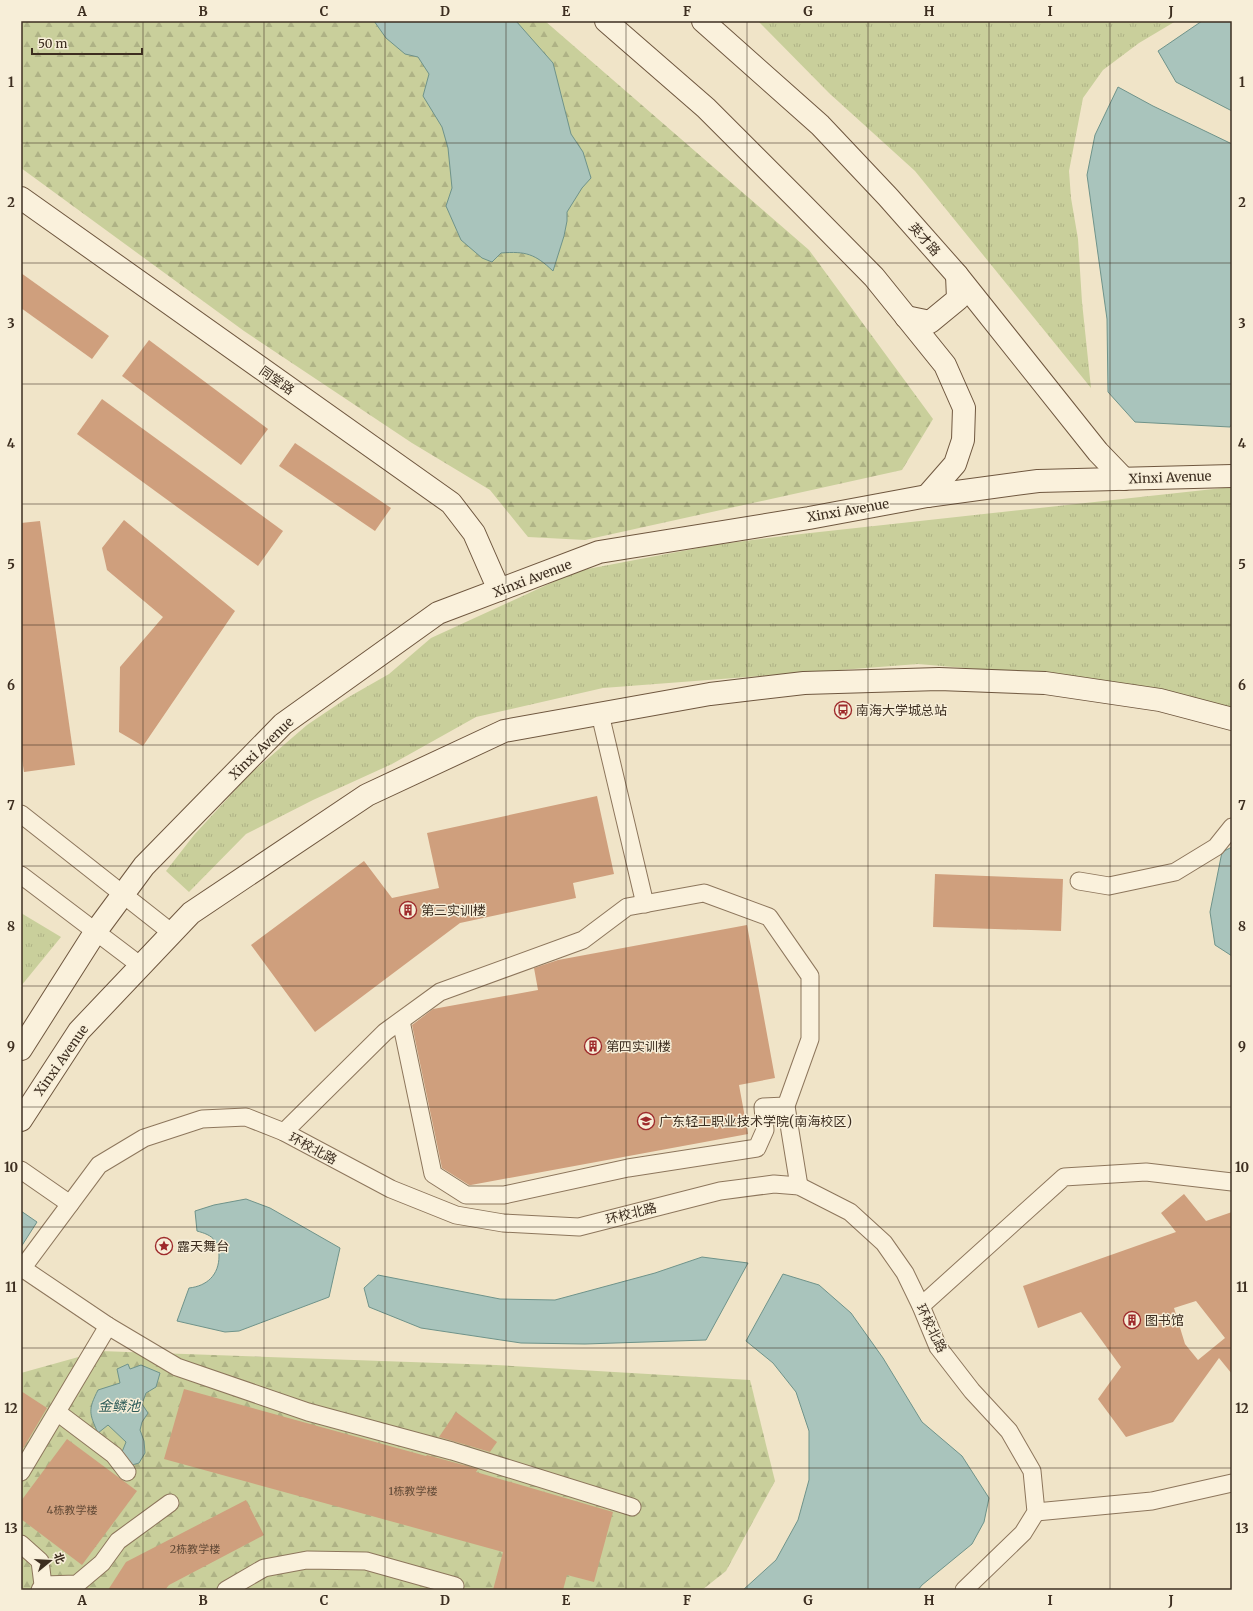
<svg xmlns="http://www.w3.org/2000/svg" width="1253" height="1611" font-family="Merriweather,'Noto Sans SC',serif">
<defs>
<pattern id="grass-tufts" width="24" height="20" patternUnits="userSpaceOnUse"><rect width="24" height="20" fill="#c9cf9b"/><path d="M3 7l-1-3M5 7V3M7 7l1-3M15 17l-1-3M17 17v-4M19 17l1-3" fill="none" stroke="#aeb285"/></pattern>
<pattern id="forest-firs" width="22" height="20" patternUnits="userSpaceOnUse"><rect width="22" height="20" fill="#c9cf9b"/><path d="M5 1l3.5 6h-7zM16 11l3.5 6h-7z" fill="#aeb285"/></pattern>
</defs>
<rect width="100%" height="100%" fill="#f0e4c8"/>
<g fill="url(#grass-tufts)">
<polygon points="758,21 1176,21 1139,43 1103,70 1083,98 1069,171 1071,198 1078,239 1082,302 1091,388 915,171 829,93"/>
<polygon points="1232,487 1232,708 1096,679 918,664 603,688 476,717 392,764 313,800 246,834 189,892 166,871 194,835 250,774 307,725 347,698 389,674 431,638 577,571 714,545 792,535"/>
<polygon points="21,913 61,937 21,986"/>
</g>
<g fill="url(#forest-firs)">
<polygon points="21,21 545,21 809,250 933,419 902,470 585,540 528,537 490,490 412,443 244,331 21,168"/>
<polygon points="100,1351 496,1365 750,1380 775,1481 726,1571 702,1590 21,1590 21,1373"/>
</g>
<g fill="#a9c4bc" stroke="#6f938a">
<path d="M 374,21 L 516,21 L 553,63 L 571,134 L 583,152 L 591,178 L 582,188 L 567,212 L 567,221 L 564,236 L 553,271 C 535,254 526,251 501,253 L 492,262 L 482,258 L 461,240 L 446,206 L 452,188 L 448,148 L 442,127 L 423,96 L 429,74 L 418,57 L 405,54 L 386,38 Z"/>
<polygon points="1202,21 1232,21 1232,111 1176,82 1158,51"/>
<polygon points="1118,87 1153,106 1232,144 1232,423 1230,427 1135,422 1108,392 1107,319 1087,175 1095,135"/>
<polygon points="1232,847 1232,956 1215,945 1210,912 1222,852"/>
<path d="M 246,1199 L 270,1208 L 340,1248 L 329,1297 L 239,1331 L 225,1332 L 177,1321 L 189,1288 C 207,1286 219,1275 219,1256 C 219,1251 218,1244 215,1241 C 211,1235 204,1233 197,1231 L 195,1211 L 214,1205 Z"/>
<polygon points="21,1211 37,1222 21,1247"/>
<polygon points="702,1257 748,1263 706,1340 585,1344 521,1343 421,1328 369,1307 364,1288 378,1275 500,1299 555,1300 655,1273"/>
<polygon points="783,1274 819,1285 851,1313 883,1358 922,1422 962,1456 989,1498 984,1522 972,1544 922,1585 918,1590 743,1590 776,1560 798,1520 809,1480 809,1431 796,1392 773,1363 746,1341"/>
<path d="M 128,1364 L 130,1369 L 141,1365 L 160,1373 L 156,1387 L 146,1393 L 142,1404 L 148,1413 L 142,1422 L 140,1430 L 144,1441 L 145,1453 L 139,1463 L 132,1465 L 122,1452 L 126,1442 L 108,1425 L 98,1433 C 89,1413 88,1410 98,1390 L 120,1383 L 117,1369 Z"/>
</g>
<g fill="#cf9f7d" fill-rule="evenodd">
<polygon points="21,273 109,336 92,359 21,308"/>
<polygon points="149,340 268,429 241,465 122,376"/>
<polygon points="102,399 283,531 258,566 77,434"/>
<polygon points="295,443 391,508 375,531 279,466"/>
<polygon points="124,520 235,611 143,746 119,732 120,667 163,617 107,570 102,548"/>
<polygon points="40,521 75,765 24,772 21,753 21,523"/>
<polygon points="597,796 614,874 573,883 576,898 460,923 315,1032 251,945 364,861 392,898 439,888 427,833"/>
<polygon points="935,874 1063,879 1061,931 933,927"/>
<polygon points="747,925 775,1078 739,1085 748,1134 471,1185 469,1185 442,1168 412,1025 433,1009 538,990 534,968 558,960"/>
<path d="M 1184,1194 L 1206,1221 L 1232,1212 L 1232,1374 L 1219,1358 L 1173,1422 L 1126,1437 L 1098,1399 L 1121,1367 L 1081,1312 L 1038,1328 L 1023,1286 L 1176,1232 L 1161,1213 ZM 1196,1301 L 1225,1338 L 1198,1360 L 1185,1344 L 1174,1308 Z"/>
<polygon points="184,1389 426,1456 427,1455 449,1461 478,1469 476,1472 613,1512 594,1582 567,1575 563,1590 493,1590 503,1552 164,1459"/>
<polygon points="21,1391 47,1408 21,1452"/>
<polygon points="456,1412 497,1442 490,1452 439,1437"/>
<polygon points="67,1439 137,1491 82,1565 21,1519 21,1501"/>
<polygon points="246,1500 264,1535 169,1585 165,1590 108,1590 126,1562"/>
</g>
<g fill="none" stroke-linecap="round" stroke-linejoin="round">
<g stroke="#8d765c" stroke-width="19">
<g id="street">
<polyline points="600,714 645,904"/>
<polyline points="21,814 172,933"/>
<polyline points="21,875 141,966"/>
<polyline points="1079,881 1109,886 1175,872 1216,847 1232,827"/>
<polyline points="401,1021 433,1174 466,1195 504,1195 628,1168 757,1148 765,1130 763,1107 786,1106"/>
<polyline points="284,1132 385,1032 440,992 583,940 627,907 704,893 769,917 810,976 810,1039 786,1106 799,1186"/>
<polyline points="21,1170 70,1204"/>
<polyline points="22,1268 108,1326 177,1367 308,1412 452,1451 632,1507"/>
<polyline points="21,1270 99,1165 144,1138 202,1119 246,1117 284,1132 391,1189 456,1215 503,1223 579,1227 720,1191 774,1184 799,1186 850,1212 884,1243 905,1273 921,1306 938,1347 972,1391 1009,1431 1032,1471 1036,1512 1023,1533 964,1590"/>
<polyline points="921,1306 1064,1177 1146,1172 1232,1182"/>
<polyline points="57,1412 114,1455 127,1472"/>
<polyline points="21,1472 108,1326"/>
<polyline points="1036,1512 1152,1501 1232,1483"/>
<polyline points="21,1544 40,1561 43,1585 40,1590"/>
<polyline points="43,1585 77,1584 102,1563 118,1541 170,1503"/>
<polyline points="226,1590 264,1568 307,1560 366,1561 455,1586"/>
</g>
</g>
<g stroke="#6f573f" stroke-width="24">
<g id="secondary">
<polyline points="606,21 706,108 799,201 874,277 945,365 964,408 963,440 955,464 927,496"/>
<polyline points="703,21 820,125 888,197 957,275 1098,452 1124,479"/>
<polyline points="21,198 451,503 474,533 499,590"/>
<polyline points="906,317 930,322 958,299 957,275"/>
<polyline points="21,1049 96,931 144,866 283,724 438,613 599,552 809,518 927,496 1038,481 1232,476"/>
<polyline points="21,1120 79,1031 191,913 367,795 504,731 710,694 804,683 939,679 1045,683 1160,700 1232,719"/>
</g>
</g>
<use href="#street" stroke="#faf1dc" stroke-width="17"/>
<use href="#secondary" stroke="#faf1dc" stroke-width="22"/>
</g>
<path fill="none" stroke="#3d2e20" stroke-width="1" stroke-opacity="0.55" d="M 143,21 L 143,1590M 264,21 L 264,1590M 385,21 L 385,1590M 506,21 L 506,1590M 626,21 L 626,1590M 747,21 L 747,1590M 868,21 L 868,1590M 989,21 L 989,1590M 1110,21 L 1110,1590M 21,143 L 1232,143M 21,263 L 1232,263M 21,384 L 1232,384M 21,504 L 1232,504M 21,625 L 1232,625M 21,745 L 1232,745M 21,866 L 1232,866M 21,986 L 1232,986M 21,1107 L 1232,1107M 21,1227 L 1232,1227M 21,1348 L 1232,1348M 21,1468 L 1232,1468"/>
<defs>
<g id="bus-ring" transform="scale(0.9)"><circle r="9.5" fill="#f7eed8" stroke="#9e2a2b" stroke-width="1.5"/><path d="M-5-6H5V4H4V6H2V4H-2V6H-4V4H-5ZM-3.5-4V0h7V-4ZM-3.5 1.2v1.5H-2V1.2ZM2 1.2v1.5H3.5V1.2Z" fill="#9e2a2b"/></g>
<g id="building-ring" transform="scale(0.9)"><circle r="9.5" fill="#f7eed8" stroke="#9e2a2b" stroke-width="1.5"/><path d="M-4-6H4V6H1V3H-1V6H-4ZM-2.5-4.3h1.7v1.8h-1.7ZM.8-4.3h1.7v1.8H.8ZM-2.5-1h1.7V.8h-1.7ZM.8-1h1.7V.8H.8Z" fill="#9e2a2b"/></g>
<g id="university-ring" transform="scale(0.9)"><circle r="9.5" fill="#f7eed8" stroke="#9e2a2b" stroke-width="1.5"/><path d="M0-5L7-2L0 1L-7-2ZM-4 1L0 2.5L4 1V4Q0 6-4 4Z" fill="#9e2a2b"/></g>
<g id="sight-ring" transform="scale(0.9)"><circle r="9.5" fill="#f7eed8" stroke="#9e2a2b" stroke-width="1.5"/><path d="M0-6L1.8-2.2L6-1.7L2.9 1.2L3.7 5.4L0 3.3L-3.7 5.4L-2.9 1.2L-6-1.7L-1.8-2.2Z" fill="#9e2a2b"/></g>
</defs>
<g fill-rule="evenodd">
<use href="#bus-ring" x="843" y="710"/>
<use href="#building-ring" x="408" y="910"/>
<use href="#building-ring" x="593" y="1046"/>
<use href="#university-ring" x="646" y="1121"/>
<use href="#sight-ring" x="164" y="1246"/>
<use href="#building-ring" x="1132" y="1320"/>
</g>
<g text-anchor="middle" stroke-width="3" stroke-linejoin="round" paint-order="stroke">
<g font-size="11" fill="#624a37">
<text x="413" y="1495">1栋教学楼</text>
<text x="72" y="1514">4栋教学楼</text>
<text x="195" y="1553">2栋教学楼</text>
</g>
<g font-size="13" fill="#3d2e20" stroke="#f7eed8">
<text transform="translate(925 239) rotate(48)" y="5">英才路</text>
<text transform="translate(277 380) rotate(35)" y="5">同堂路</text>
<text transform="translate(1170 477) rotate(-2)" y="5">Xinxi Avenue</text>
<text transform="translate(848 510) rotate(-10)" y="5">Xinxi Avenue</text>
<text transform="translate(532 578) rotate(-21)" y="5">Xinxi Avenue</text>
<text transform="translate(261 748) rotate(-44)" y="5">Xinxi Avenue</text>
<text transform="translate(61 1060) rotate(-55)" y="5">Xinxi Avenue</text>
<text transform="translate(313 1148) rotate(28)" y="5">环校北路</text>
<text transform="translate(631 1213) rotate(-14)" y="5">环校北路</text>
<text transform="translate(932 1328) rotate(64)" y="5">环校北路</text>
</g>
<g font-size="13" fill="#3d2e20" stroke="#f7eed8" text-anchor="start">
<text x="856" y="715">南海大学城总站</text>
<text x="421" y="915">第三实训楼</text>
<text x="606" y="1051">第四实训楼</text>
<text x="659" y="1126">广东轻工职业技术学院(南海校区)</text>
<text x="177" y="1251">露天舞台</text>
<text x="1145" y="1325">图书馆</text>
</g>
<g font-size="14" font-style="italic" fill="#2f5d5a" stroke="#f7eed8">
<text x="119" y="1411">金鳞池</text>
</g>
</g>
<rect width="1253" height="1611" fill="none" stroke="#f7eed8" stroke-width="44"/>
<g transform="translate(50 1561) rotate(72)" stroke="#f7eed8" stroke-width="3" paint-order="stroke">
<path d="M0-3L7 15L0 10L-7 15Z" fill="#3d2e20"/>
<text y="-6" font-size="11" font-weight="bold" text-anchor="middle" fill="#3d2e20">北</text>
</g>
<path d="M32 48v6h110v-6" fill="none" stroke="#3d2e20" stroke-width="2"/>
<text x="38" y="48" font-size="12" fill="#3d2e20" stroke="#f7eed8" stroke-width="3" paint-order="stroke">50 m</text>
<rect x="22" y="22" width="1209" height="1567" fill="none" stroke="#3d2e20" stroke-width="1.5"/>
<g font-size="13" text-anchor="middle" font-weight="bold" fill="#3d2e20">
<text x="82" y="16">A</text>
<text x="203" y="16">B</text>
<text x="324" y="16">C</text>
<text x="445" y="16">D</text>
<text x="566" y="16">E</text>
<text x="687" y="16">F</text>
<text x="808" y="16">G</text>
<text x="929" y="16">H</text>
<text x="1050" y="16">I</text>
<text x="1171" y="16">J</text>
<text x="11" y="87">1</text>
<text x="1242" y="87">1</text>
<text x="11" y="207">2</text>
<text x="1242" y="207">2</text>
<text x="11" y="328">3</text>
<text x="1242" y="328">3</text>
<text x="11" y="448">4</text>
<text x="1242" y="448">4</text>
<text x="11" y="569">5</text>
<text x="1242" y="569">5</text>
<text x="11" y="690">6</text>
<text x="1242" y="690">6</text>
<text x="11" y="810">7</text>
<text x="1242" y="810">7</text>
<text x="11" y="931">8</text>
<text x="1242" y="931">8</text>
<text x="11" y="1051">9</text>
<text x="1242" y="1051">9</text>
<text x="11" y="1172">10</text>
<text x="1242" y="1172">10</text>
<text x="11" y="1292">11</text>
<text x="1242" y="1292">11</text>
<text x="11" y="1413">12</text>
<text x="1242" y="1413">12</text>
<text x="11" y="1533">13</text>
<text x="1242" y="1533">13</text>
<text x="82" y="1605">A</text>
<text x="203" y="1605">B</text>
<text x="324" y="1605">C</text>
<text x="445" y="1605">D</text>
<text x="566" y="1605">E</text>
<text x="687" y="1605">F</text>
<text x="808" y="1605">G</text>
<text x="929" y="1605">H</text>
<text x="1050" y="1605">I</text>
<text x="1171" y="1605">J</text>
</g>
</svg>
